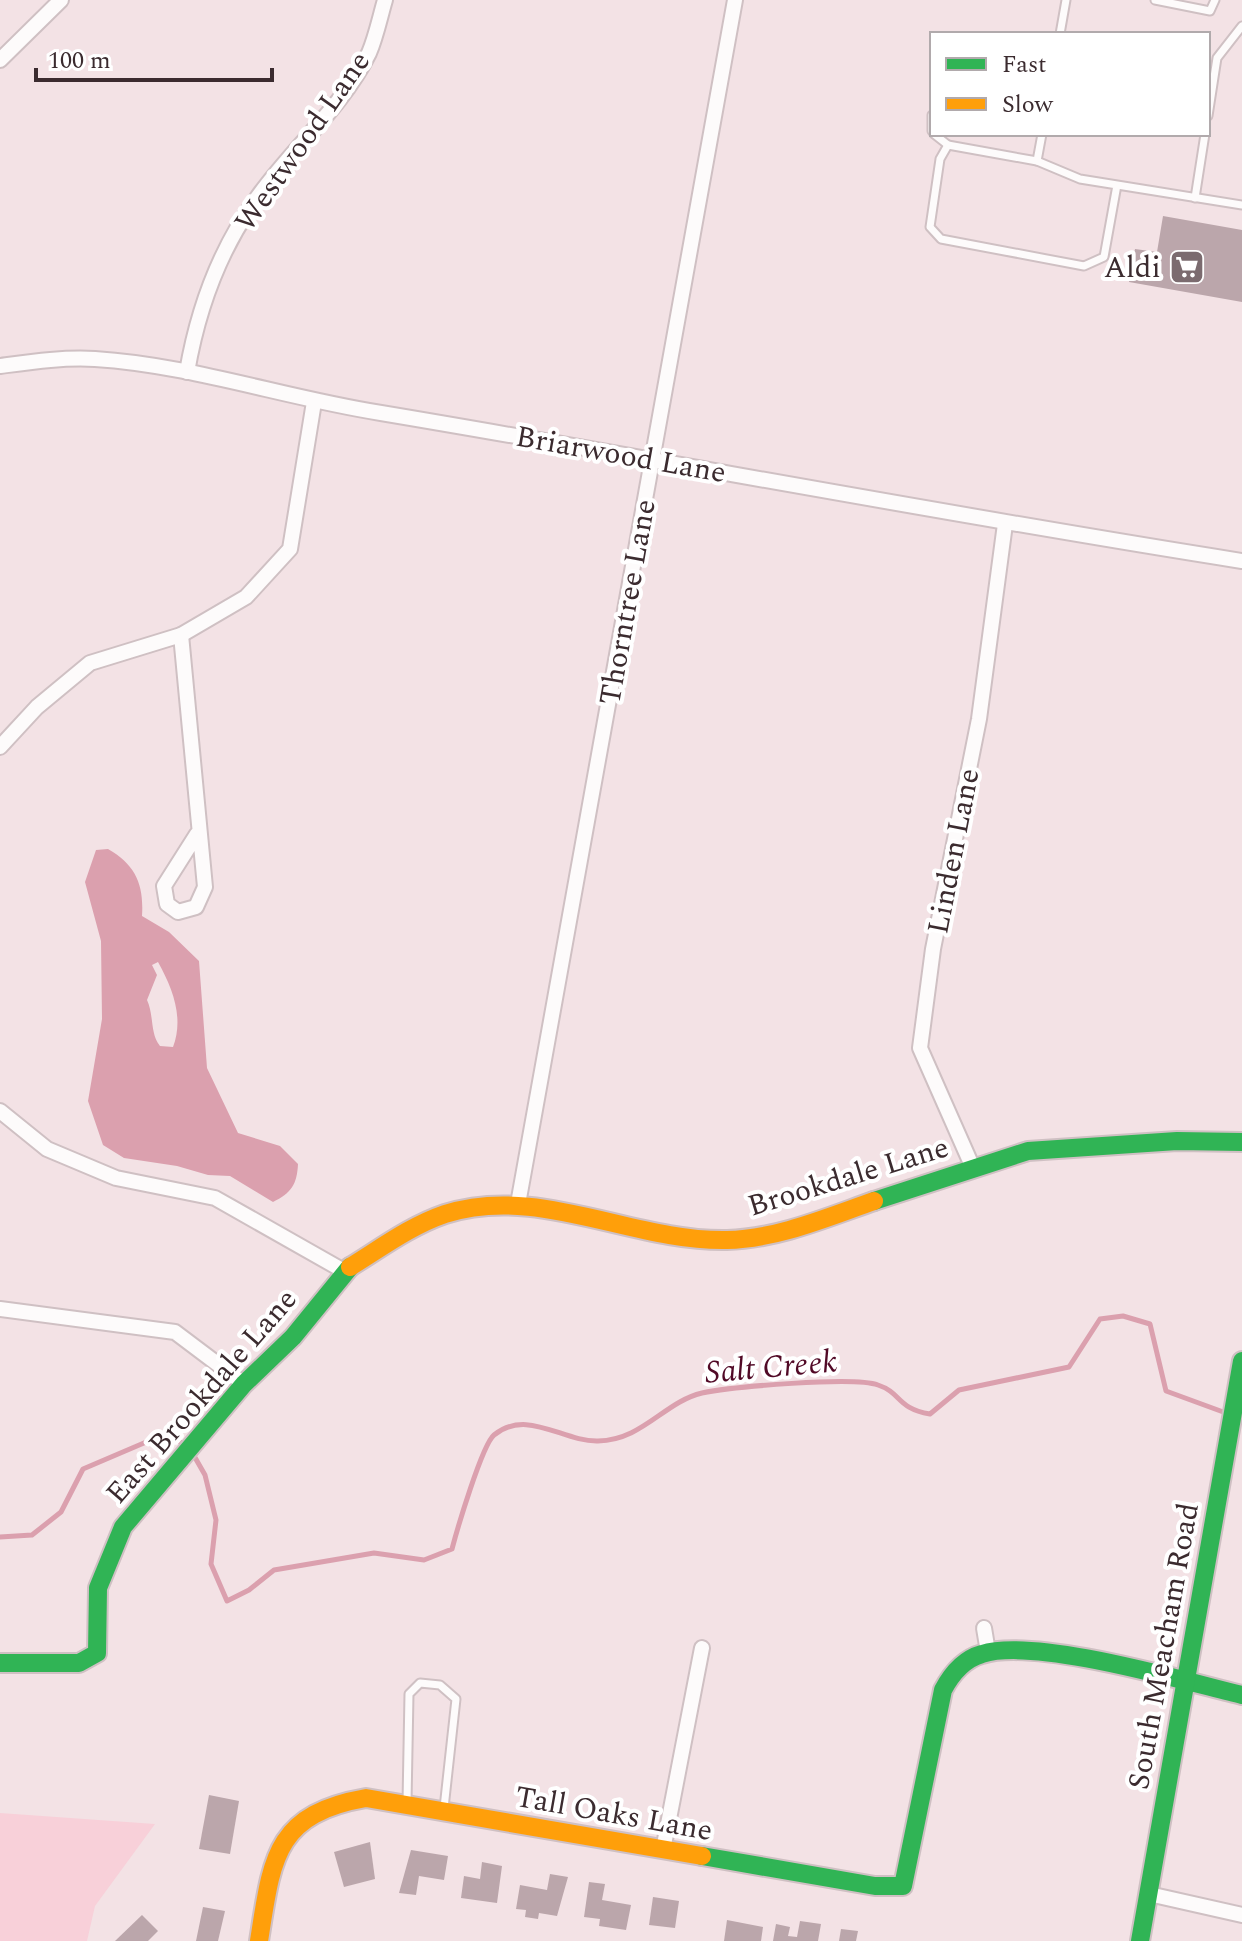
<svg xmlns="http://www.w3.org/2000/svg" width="1242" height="1941" font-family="Spectral,serif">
<rect width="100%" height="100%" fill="#f3e2e5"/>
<polygon fill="#f8d0d9" points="0,1813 155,1824 95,1906 87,1941 0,1941"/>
<path fill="#dba0ae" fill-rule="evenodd" d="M 108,849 C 136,865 144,885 142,916 L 169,932 L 199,961 L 207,1068 L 238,1133 L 280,1146 L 298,1164 C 297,1185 291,1193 273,1202 L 230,1176 L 208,1175 L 177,1166 L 124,1158 L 103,1145 L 88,1101 L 102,1019 L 101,941 L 85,882 L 96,850 ZM 158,962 C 173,989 184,1018 173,1047 L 160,1046 C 150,1034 154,1015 147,1000 L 157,975 L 152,965 Z"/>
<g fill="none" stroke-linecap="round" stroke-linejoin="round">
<g stroke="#dba0ae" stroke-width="5">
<path d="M 193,1454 L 205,1475 L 216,1520 L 211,1564 L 227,1601 L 249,1590 L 274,1570 L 374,1553 L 424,1560 L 452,1549 C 457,1530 482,1445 494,1435 C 527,1408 563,1442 598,1441 C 643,1440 664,1402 702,1393 C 731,1387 854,1376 878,1385 C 902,1393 896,1408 930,1414 L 959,1390 L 1069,1367 L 1100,1319 L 1123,1316 L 1150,1324 L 1166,1391 L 1226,1413"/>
<polyline points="0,1537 32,1535 61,1512 83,1469 165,1434 184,1444"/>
</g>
</g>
<g fill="#bba6ab">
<polygon points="1163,216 1242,230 1242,302 1129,282 1135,249 1157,252"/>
<polygon points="209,1795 239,1801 230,1854 199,1849"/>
<polygon points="370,1842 375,1879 344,1887 334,1852"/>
<polygon points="411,1850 448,1856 444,1880 419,1876 416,1895 399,1893"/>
<polygon points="482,1862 502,1866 497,1903 461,1898 464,1876 480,1879"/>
<polygon points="550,1874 568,1877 557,1916 539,1913 538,1919 525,1917 526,1910 516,1909 520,1885 547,1890"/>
<polygon points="589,1882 605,1884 602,1900 631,1905 626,1930 599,1926 600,1919 584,1917"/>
<polygon points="653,1897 679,1901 675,1928 649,1925"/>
<polygon points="203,1907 225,1911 218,1941 196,1941"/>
<polygon points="142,1915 158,1931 148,1941 115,1941"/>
<polygon points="727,1920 763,1927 761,1941 724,1941"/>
<polygon points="800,1921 821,1924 818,1941 773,1941 776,1924 790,1927 788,1936 797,1937"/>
<polygon points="841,1929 858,1931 856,1941 839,1941"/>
</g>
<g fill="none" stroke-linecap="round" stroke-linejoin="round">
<g stroke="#cfc0c3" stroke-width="11">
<g id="lane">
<polyline points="1155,0 1210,11 1215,0"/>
<polyline points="1060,34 1066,0"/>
<polyline points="932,115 932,131"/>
<polyline points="1208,116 1217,58 1242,26"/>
<polyline points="934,134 948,145"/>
<polyline points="1037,161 1042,134"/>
<polyline points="1117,185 1104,257 1084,266 941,239 930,227 940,159 948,145 1037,161 1080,179 1242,205"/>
<polyline points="1195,198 1205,134"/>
<polyline points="407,1803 409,1694 420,1683 440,1685 456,1699 444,1808"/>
</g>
</g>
<g stroke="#cfc0c3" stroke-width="18">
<g id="street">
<polyline points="0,60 61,0"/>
<path d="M 0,366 C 30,362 64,357 95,359 C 191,365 285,398 381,413 C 668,461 954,516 1242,561"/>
<path d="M 187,372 C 198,308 219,250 257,198 C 292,148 342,108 369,53 C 376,37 380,17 385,0"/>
<polyline points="181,635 205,887 196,907 178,912 167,904 164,886 197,834"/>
<polyline points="0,747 37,707 90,663 181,635 246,597 290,549 314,402"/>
<polyline points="0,1111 47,1149 116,1178 215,1198 344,1271"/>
<polyline points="973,1168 920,1048 933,949 979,719 1005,524"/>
<polyline points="518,1204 735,0"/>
<polyline points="0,1309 175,1332 244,1384"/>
<polyline points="984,1628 988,1652"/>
<polyline points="663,1850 702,1648"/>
<polyline points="1149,1894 1242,1915"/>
</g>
</g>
<g stroke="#cfc0c3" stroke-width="22">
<g id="fast">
<polyline points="874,1201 1028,1151 1177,1141 1242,1142"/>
<polyline points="0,1663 79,1663 97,1653 98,1588 123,1527 244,1384 293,1337 350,1267"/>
<path d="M 702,1856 L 875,1886 L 903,1886 L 943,1690 C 952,1673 964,1659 982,1654 C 1035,1637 1184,1681 1242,1695"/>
<polyline points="1140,1941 1242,1361"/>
</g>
</g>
<g stroke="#cfc0c3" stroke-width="22">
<g id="slow">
<path d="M 350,1267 C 381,1248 410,1226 445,1214 C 538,1184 633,1242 727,1240 C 777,1239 828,1217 874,1201"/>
<path d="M 259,1941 C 272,1859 274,1814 366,1798 L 702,1856"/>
</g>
</g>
<use href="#lane" stroke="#fdfbfb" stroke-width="7"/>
<use href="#street" stroke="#fdfbfb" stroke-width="14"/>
<use href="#fast" stroke="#30b455" stroke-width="18"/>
<use href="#slow" stroke="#ff9f0a" stroke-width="18"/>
</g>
<defs>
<g id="supermarket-square" transform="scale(1.8)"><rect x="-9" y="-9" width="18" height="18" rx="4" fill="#7b6b6f" stroke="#fff"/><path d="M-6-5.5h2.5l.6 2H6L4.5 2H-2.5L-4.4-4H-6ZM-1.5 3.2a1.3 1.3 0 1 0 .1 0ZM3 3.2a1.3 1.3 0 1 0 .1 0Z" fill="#fff"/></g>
</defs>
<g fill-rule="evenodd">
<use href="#supermarket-square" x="1187" y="267"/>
</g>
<g text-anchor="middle" stroke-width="8" stroke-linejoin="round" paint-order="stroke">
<g font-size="30" fill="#3b2b2f" stroke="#fff">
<text transform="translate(302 141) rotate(-55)" y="10">Westwood Lane</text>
<text transform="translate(621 454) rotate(10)" y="10">Briarwood Lane</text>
<text transform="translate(627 602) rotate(-80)" y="10">Thorntree Lane</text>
<text transform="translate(953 851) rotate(-79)" y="10">Linden Lane</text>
<text transform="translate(848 1176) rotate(-17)" y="10">Brookdale Lane</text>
<text transform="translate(201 1396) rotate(-49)" y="10">East Brookdale Lane</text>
<text transform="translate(1163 1646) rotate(-80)" y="10">South Meacham Road</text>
<text transform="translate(614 1813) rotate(10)" y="10">Tall Oaks Lane</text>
</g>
<g font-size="30" fill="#3b2b2f" stroke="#fff" text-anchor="end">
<text x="1161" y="277">Aldi</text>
</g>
<g font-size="32" font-style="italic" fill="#510926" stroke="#fff">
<text transform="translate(771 1366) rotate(-5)" y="11">Salt Creek</text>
</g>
</g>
<rect x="930" y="32" width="280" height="104" fill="#ffffff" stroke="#b1aaac" stroke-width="2"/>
<rect x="946" y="58" width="40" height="12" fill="#30b455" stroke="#b1aaac" stroke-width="2"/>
<text x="1002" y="72" font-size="24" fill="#3b2b2f">Fast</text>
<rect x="946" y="98" width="40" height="12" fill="#ff9f0a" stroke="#b1aaac" stroke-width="2"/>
<text x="1002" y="112" font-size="24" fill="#3b2b2f">Slow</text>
<path d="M36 68v12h236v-12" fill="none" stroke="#3b2b2f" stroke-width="4"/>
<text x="48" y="68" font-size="24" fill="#3b2b2f" stroke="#ffffff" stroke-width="6" paint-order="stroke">100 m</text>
</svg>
